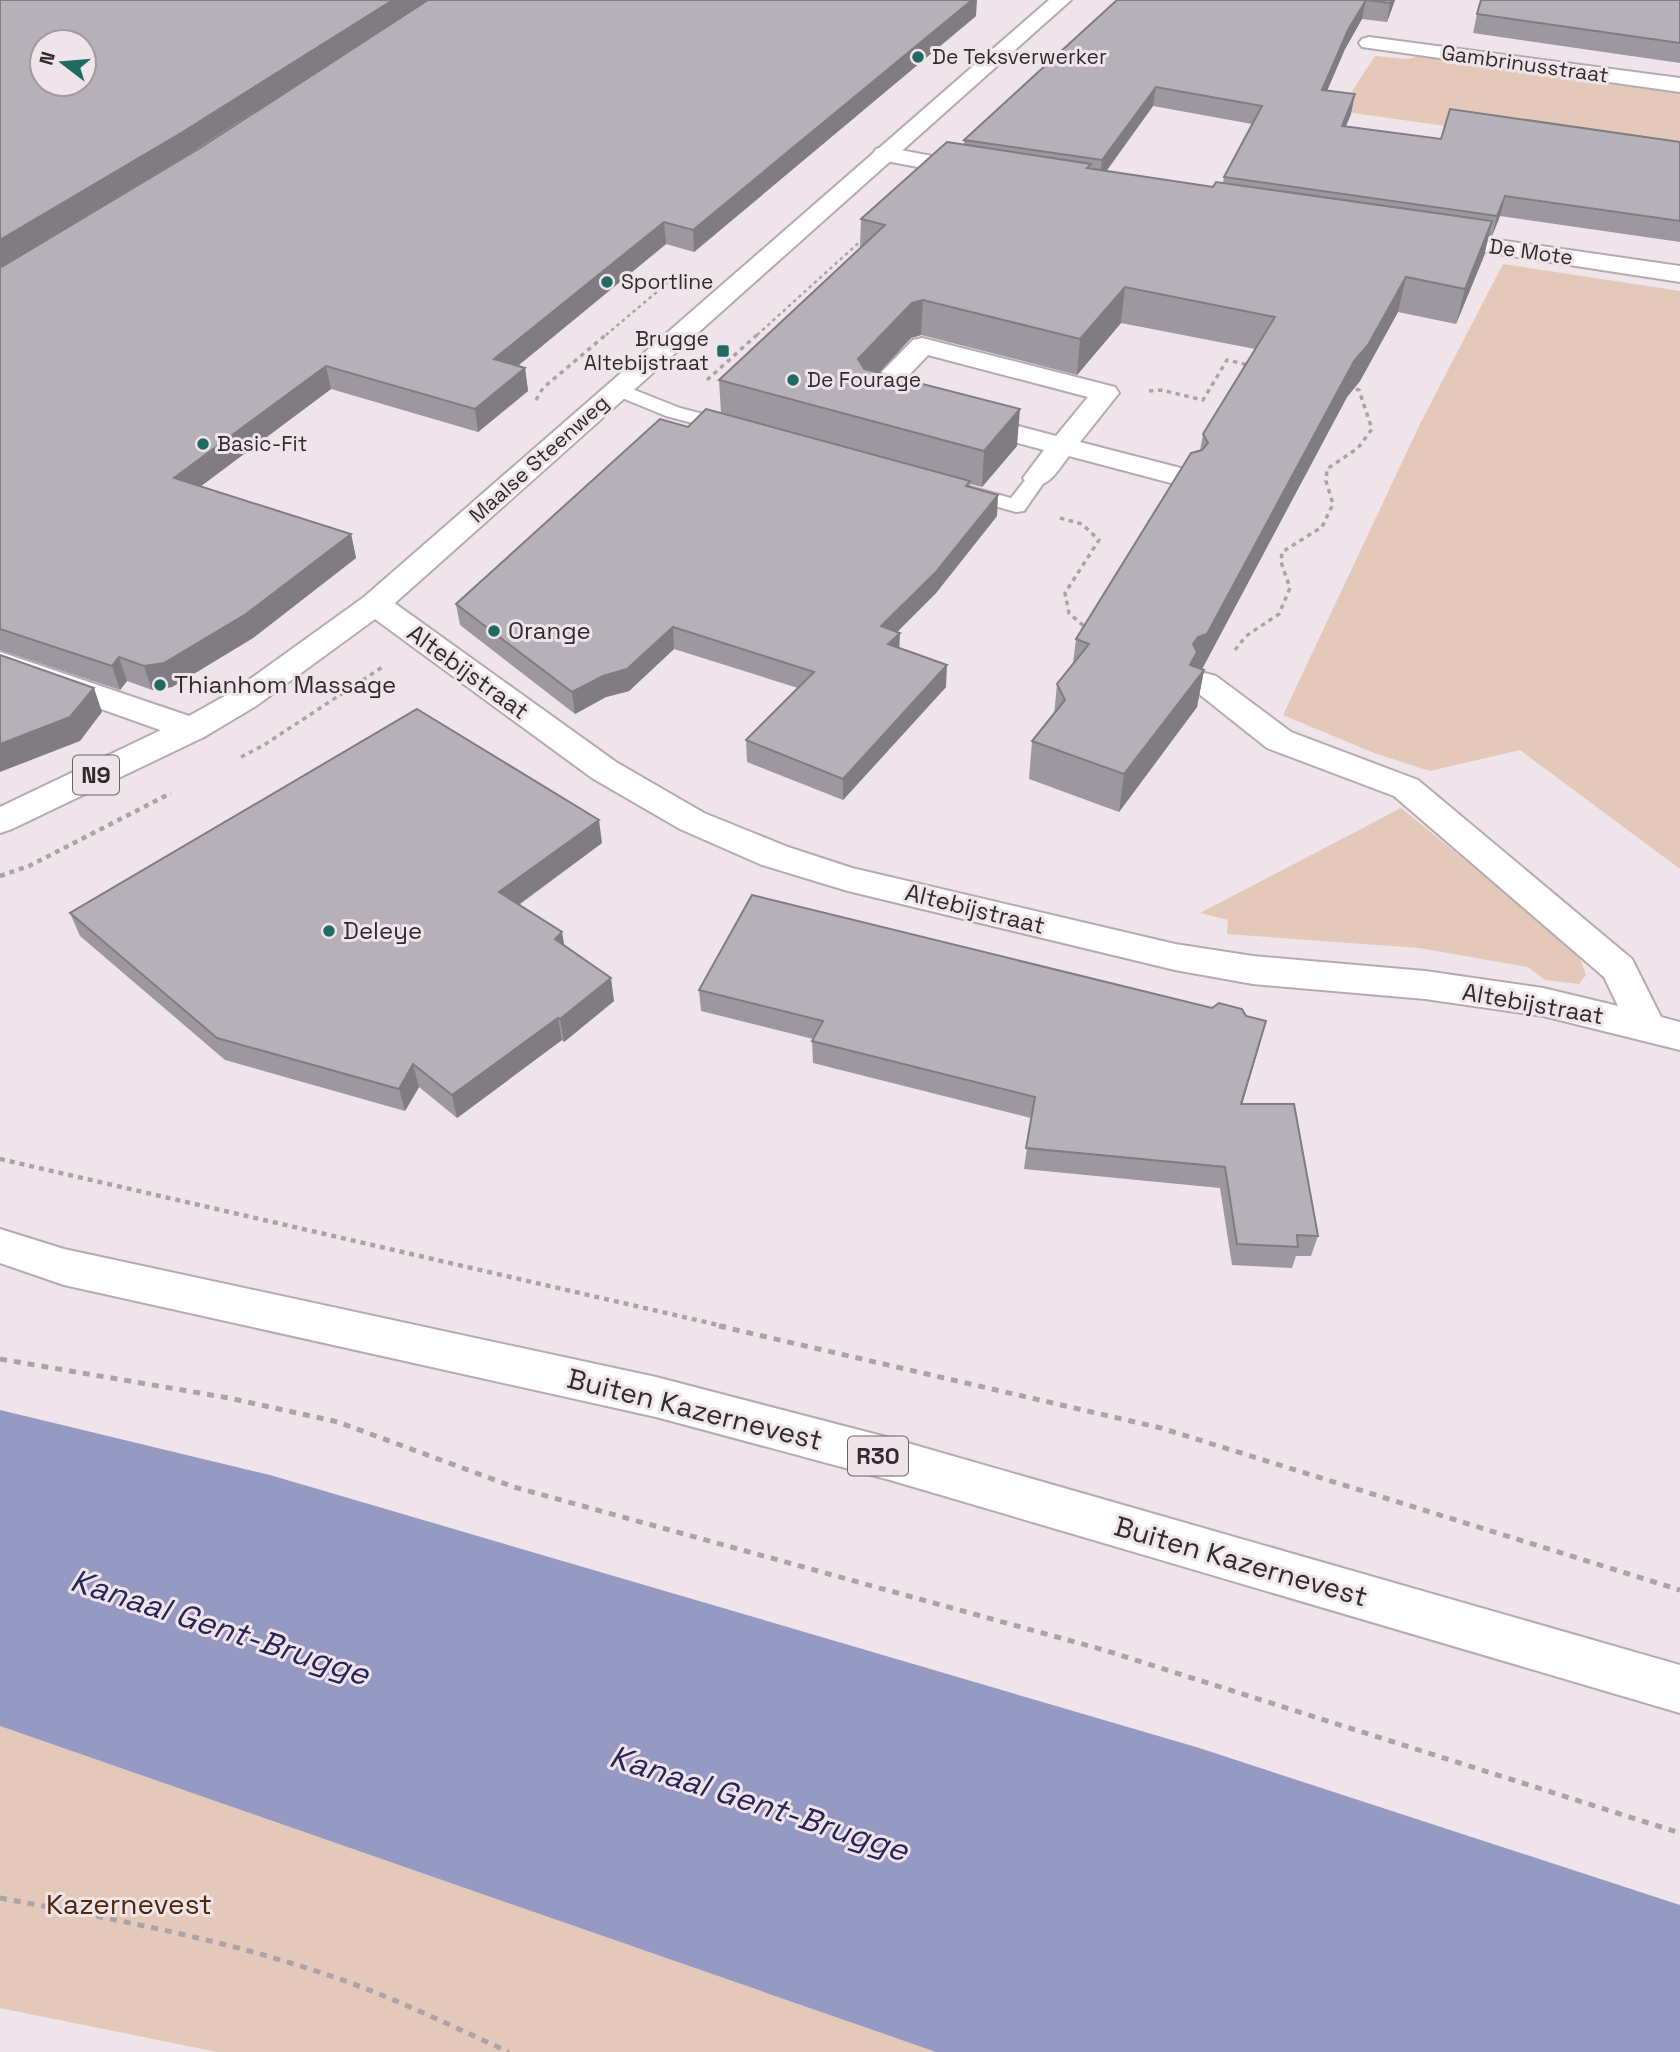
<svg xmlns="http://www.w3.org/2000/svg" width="1680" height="2052" font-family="'Space Grotesk',sans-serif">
<rect width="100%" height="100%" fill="#efe4e9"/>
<g fill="#e4c8b9">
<polygon points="1375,56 1406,59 1422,56 1680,91 1680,159 1339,111"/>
<polygon points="1503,264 1680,291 1680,869 1520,750 1430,771 1374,753 1283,715 1420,424"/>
<polygon points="1401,808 1559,936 1580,958 1586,975 1579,984 1545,980 1528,967 1419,948 1227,934 1228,920 1200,913"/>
<polygon points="0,1726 936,2052 217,2052 0,2008"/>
</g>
<polygon fill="#969ac2" points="0,1410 270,1475 1196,1747 1680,1905 1680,2052 936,2052 0,1726"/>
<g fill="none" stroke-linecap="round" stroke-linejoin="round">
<g stroke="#b5aab0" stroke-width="4">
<g id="lane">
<polygon points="617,383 680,408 741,424 744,428 741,432 734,434 666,416 610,393 607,389 610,385"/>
<polygon points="1037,472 1044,474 1047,478 1024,511 1016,512 955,495 951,491 955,487 962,485 1011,498 1030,474"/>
</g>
</g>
<g stroke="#b5aab0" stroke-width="4">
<g id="street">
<polygon points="1369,37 1680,78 1680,92 1362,47 1359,43 1362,39"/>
<polygon points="884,147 975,164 983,166 987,171 983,176 975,178 876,159 873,154 876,149"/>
<polygon points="1436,231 1680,266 1680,282 1427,243 1424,238 1427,233"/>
<path d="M 922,338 L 1115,387 L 1119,393 L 1080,442 L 1196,472 L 1200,478 L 1196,484 L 1186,487 L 1069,456 C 1056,472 1049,490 1027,484 L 1023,478 L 1044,450 L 959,427 L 955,421 L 959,415 L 969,413 L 1056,436 L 1088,397 L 928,355 L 892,393 L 907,396 L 911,402 L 907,408 L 897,410 L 864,402 L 860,396 L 864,390 L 913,340 Z"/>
<polygon points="375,595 386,597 616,762 704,813 788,847 852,868 1175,944 1253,956 1425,971 1543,988 1618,1006 1604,977 1394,796 1267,748 1194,690 1189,683 1194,676 1205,673 1216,676 1291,732 1418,780 1632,959 1661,1017 1680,1022 1680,1050 1543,1016 1425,999 1253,984 1175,970 848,891 762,865 680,829 592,778 364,611 360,604 364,597"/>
<polygon points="0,652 204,721 209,729 204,737 192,740 180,737 0,673"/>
</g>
</g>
<g stroke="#b5aab0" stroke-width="4">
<g id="primary">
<polygon points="1049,0 1071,0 386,611 256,706 204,737 12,829 0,833 0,807 180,721 232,692 364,597"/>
<polygon points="0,1229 64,1249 656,1377 890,1438 1680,1665 1680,1713 890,1480 656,1417 64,1285 0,1263"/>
</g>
</g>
<g stroke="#aba3a7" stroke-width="2.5" stroke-dasharray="3.5 3.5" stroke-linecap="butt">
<polyline points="606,335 678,274"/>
<polyline points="757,335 864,238"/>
</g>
<g stroke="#aba3a7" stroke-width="3.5" stroke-dasharray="4.5 4.5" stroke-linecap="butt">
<polyline points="707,380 759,333"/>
<polyline points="1149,391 1161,390 1203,400 1227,360 1249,365"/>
<polyline points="536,400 543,388 608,333"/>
<polyline points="1060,518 1082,524 1099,540 1065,593 1069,613 1086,628"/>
<polyline points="1235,650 1246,636 1279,614 1290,588 1281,562 1282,552 1322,527 1333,504 1326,481 1327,469 1358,448 1372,429 1359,390 1350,388"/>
<polyline points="241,757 264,745 384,666"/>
</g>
<g stroke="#aba3a7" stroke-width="4.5" stroke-dasharray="5 5" stroke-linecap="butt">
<polyline points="0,876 29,866 171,793"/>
<polyline points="0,1159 727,1327"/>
</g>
<g stroke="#aba3a7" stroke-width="5" stroke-dasharray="7 7" stroke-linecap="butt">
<polyline points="719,1326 1161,1428 1680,1590"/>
<polyline points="0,1359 229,1398 338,1422 514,1487 1104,1650 1680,1833"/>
<path d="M 0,1898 C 108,1918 218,1938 322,1973 C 387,1994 447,2024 509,2052"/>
</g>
<use href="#lane" fill="#fff" fill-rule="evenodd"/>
<use href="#street" fill="#fff" fill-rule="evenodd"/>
<use href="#primary" fill="#fff" fill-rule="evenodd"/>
</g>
<g fill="#9d989f" fill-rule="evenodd">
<path d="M 0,0 L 976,16 L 694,252 L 666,244 L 518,366 L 525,368 L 528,391 L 478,432 L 331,389 L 201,486 L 351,534 L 356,558 L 253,638 L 172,687 L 152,690 L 127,681 L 120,690 L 0,650 ZM 414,9 L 200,148 L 1,266 L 187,155 Z"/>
<path d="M 1117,0 L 1395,0 L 1387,22 L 1362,19 L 1345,49 L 1327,91 L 1351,114 L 1346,126 L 1441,139 L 1680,142 L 1680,242 L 1500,216 L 1492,236 L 1489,236 L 1484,256 L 1456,324 L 1398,312 L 1360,381 L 1347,397 L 1202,669 L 1204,670 L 1197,707 L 1119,812 L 1029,779 L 1032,741 L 1054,715 L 1057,684 L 1073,663 L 1076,639 L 1200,451 L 1203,434 L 1255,349 L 1121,323 L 1077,375 L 921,335 L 911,338 L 879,373 L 1017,446 L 982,487 L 970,484 L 970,487 L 997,516 L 936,593 L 897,632 L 899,648 L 946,687 L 843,800 L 747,762 L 746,740 L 798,688 L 674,649 L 629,691 L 606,697 L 575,714 L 460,625 L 456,604 L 688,427 L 721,413 L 719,380 L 860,248 L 861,219 L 964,144 L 964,140 ZM 1153,106 L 1252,124 L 1224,177 L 1223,183 L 1213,187 L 1106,171 Z"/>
<polygon points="1680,0 1680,63 1473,33 1477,14"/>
<polygon points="602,843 519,905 564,945 614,1001 564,1042 562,1040 457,1118 419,1087 405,1111 225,1060 80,936 70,913"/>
<polygon points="699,990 1260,1043 1242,1104 1318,1236 1311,1256 1296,1256 1292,1268 1232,1265 1220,1188 1024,1169 1031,1118 813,1063 812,1041 813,1039 701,1011"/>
</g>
<g fill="#7f7c82">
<polygon points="393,0 428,0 187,155 0,267 0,240"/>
<polygon points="972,0 977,0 976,16 694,252 693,230"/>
<polygon points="1366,0 1362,19 1345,49 1319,109 1322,90 1348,30"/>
<polygon points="1392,0 1395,0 1387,22 1390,3"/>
<polygon points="1156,87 1153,106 1100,180 1102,160"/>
<polygon points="1355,94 1351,114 1338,145 1342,126"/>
<polygon points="1505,196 1500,216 1492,236 1497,216"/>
<polygon points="1492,221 1484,256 1456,324 1465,289"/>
<polygon points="664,222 666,244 498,382 494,359"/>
<polygon points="1406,277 1398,312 1360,381 1347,397 1201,671 1204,670 1197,707 1119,812 1124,774 1193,644 1198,637 1354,361"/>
<polygon points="1125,287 1121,323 1077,375 1080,339"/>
<polygon points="923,300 921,335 911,338 858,395 858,359 912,303"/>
<polygon points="326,366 331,389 181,501 174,478"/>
<polygon points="525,368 528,391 478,432 475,409"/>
<polygon points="1020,409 1017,446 982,487 984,451"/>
<polygon points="998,495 997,516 936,593 881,648 881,626"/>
<polygon points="351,534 356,558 253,638 172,687 152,690 144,666"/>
<polygon points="673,627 674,649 629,691 606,697 575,714 572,692"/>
<polygon points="900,633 899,654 888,644"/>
<polygon points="119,657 127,681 120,690 112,666"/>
<polygon points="947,665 946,687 843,800 843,779"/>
<polygon points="94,688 102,712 80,741 0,772 0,744"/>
<polygon points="599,820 602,843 504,915 499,892"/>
<polygon points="562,932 566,955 555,939"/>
<polygon points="611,978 614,1001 564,1042 560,1019"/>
<polygon points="558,1018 562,1040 457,1118 452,1095"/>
<polygon points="1266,1021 1260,1043 1236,1125 1241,1104"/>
<polygon points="413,1064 419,1087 405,1111 399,1089"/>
</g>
<g fill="#b6b1b9" stroke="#7f7c82" stroke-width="2" fill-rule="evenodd">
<path d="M 0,0 L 393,0 L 181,133 L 0,240 ZM 42,42 L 84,42 L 84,84 L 42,84 Z"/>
<polygon points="428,0 972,0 693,230 664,222 494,359 525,368 475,409 326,366 174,478 351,534 246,614 164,663 144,666 119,657 112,666 0,629 0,267 3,266 200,148"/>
<polygon points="1117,0 1392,0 1390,3 1366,0 1348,30 1322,90 1355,94 1342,126 1441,139 1450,109 1680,142 1680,221 1505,196 1497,216 1224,177 1262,106 1156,87 1102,160 964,140"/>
<polygon points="1481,0 1680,0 1680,43 1477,14"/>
<polygon points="947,142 1091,164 1087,168 1213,187 1216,182 1492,221 1465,289 1406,277 1368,345 1354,361 1207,634 1198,637 1193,644 1197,652 1190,665 1204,670 1124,774 1032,741 1065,700 1057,684 1089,644 1076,639 1191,453 1202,450 1208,443 1203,434 1275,317 1125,287 1080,339 923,300 912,303 858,359 864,369 1020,409 984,451 719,380 885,225 861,219"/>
<polygon points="706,409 970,481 966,486 998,495 936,572 881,626 900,633 888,644 947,665 843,779 746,740 814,672 673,627 627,669 603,676 572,692 456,604 660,419 688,427"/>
<polygon points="0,655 94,688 70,717 0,744"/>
<polygon points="417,709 599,820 499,892 562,932 555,939 611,978 560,1019 558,1018 452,1095 413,1064 399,1089 217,1038 70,913"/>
<polygon points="752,895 1212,1008 1219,1003 1242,1009 1246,1016 1266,1021 1241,1104 1294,1104 1318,1236 1297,1235 1298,1247 1237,1244 1225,1167 1026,1148 1035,1097 812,1041 823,1021 699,990"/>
</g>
<g fill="#216a62" stroke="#efe4e9" stroke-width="2.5">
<circle cx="918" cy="57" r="7"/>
<circle cx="607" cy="282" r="7"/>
<rect x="716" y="344" width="14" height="14" rx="3.5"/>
<circle cx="793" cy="380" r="7"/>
<circle cx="203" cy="444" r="7"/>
<circle cx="494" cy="631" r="7"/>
<circle cx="160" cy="685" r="7"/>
<circle cx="329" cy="931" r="7"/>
</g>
<g text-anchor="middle" stroke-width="6" stroke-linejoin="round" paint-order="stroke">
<g font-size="21" fill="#302c2e" stroke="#efe4e9" text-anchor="start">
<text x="932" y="64">De Teksverwerker</text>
<text x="621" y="289">Sportline</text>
<text x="709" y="346" text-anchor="end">Brugge<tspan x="709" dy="24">Altebijstraat</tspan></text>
<text x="807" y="387">De Fourage</text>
<text x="217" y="451">Basic-Fit</text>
</g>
<g font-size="21" fill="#302c2e" stroke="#efe4e9">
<text transform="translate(1525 64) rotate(8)" y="7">Gambrinusstraat</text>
<text transform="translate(1531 252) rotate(8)" y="7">De Mote</text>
<text transform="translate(539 459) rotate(-42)" y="7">Maalse Steenweg</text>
</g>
<g fill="#efe4e9" stroke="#696366" stroke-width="2">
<rect x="73" y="755.5" width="46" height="39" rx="5"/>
<rect x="848" y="1436.5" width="60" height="39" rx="5"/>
</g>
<g font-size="23" font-weight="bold" fill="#302c2e">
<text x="96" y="783">N9</text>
<text x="878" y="1464">R30</text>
</g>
<g font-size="24" fill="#302c2e" stroke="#efe4e9" text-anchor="start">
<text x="508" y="639">Orange</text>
<text x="174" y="693">Thianhom Massage</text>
<text x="343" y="939">Deleye</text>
</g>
<g font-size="24" fill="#302c2e" stroke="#efe4e9">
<text transform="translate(468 672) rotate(36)" y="8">Altebijstraat</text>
<text transform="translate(975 909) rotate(14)" y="8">Altebijstraat</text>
<text transform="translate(1533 1004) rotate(10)" y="8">Altebijstraat</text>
</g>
<g font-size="28" fill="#302c2e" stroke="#efe4e9">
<text transform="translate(695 1409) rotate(14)" y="10">Buiten Kazernevest</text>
<text transform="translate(1241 1561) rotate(16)" y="10">Buiten Kazernevest</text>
</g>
<g font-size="28" fill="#4f260c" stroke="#efe4e9">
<text x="129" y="1914">Kazernevest</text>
</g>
<g font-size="32" font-style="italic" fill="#262458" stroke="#efe4e9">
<text transform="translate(220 1627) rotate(18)" y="11">Kanaal Gent-Brugge</text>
<text transform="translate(759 1803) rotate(18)" y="11">Kanaal Gent-Brugge</text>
</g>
</g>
<g transform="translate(63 63) rotate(286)"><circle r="33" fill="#efe4e9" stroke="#a39a9e" stroke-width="2"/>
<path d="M0-5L12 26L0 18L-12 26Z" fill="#216a62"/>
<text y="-10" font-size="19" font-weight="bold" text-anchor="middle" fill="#302c2e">N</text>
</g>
</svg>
